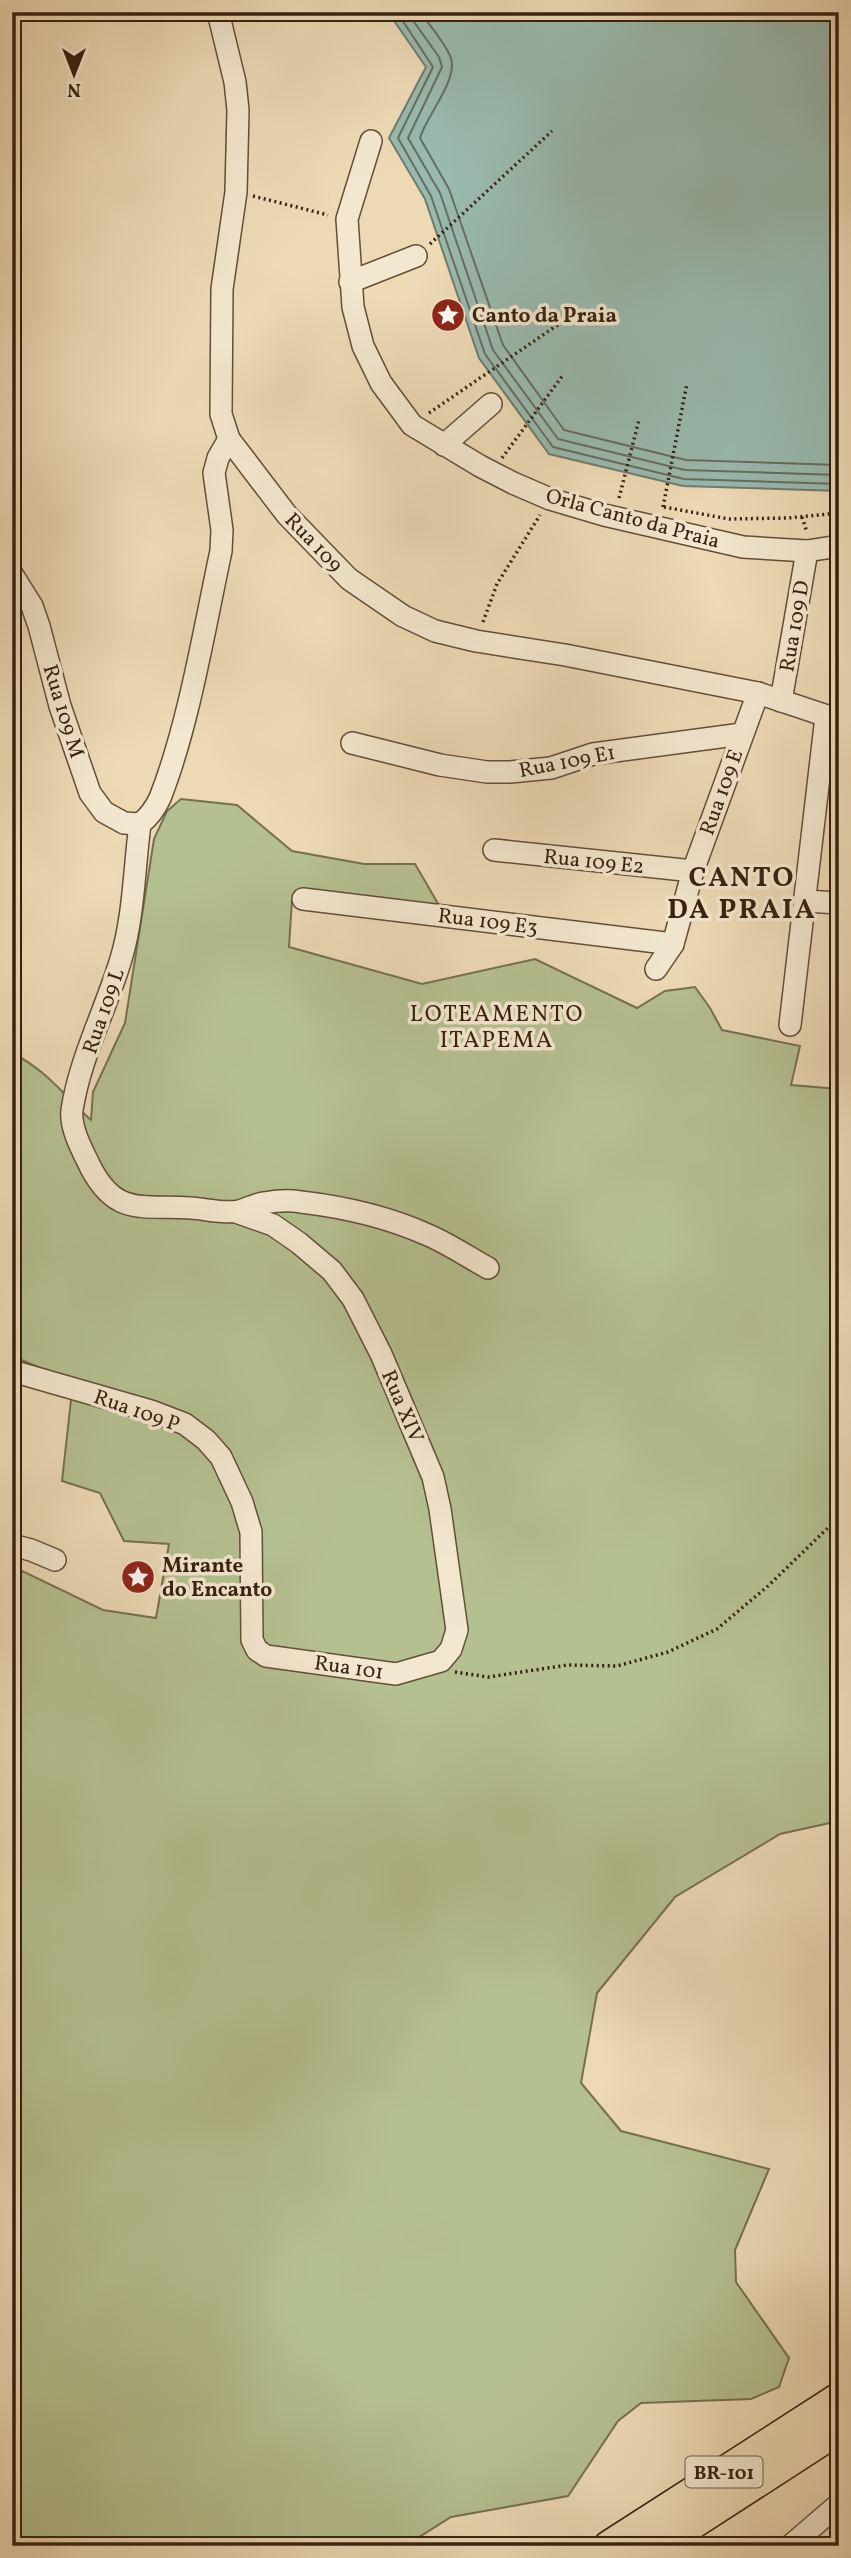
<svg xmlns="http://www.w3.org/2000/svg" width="851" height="2558" font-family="Vollkorn,serif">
<rect width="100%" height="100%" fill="#eddab5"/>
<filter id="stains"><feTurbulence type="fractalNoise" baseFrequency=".00286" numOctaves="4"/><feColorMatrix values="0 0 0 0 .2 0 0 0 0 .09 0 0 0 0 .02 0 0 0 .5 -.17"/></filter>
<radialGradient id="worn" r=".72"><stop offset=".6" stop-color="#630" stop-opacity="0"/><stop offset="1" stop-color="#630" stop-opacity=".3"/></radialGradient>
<path fill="#b5c090" stroke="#767050" stroke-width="2" d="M 181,799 L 237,805 L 292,851 L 364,864 L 415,864 L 440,907 L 337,894 L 292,900 L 289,947 L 422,984 L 535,959 L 637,1008 L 665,991 L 695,987 L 710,1008 L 722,1030 L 800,1046 L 791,1085 L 839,1089 L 839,1821 L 780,1834 L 675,1897 L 597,1993 L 581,2083 L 621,2131 L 769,2169 L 735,2250 L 736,2282 L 789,2358 L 779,2387 L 751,2399 L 641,2403 L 618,2421 L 568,2496 L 451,2517 L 405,2546 L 12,2546 L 12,1566 L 103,1610 L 156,1618 L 169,1544 L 124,1541 L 100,1493 L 62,1481 L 73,1382 L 12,1356 L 12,1053 C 48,1071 63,1095 91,1120 L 93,1092 L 125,1023 L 154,839 L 167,811 Z"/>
<polygon fill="#99baaf" stroke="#717c6f" stroke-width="2" points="388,12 839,12 839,491 683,486 549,454 479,358 425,199 389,138 426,67"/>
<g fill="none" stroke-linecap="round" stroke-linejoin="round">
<g stroke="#686d5f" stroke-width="2">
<polyline points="397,12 433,67 398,138 431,196 485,354 553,447 684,479 839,484"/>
<polyline points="407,12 439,57 442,67 408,138 440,193 493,350 558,439 685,470 839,475"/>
<path d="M 420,12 C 430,26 445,42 451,58 C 458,81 426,116 420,138 L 449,189 L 503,345 L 564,430 L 686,460 L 839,465"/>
</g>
<g stroke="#644e38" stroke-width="24">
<g id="minor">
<polyline points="218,12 235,82 238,110 236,192 222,289 221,414 229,439 287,515 349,579 403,616 435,631 476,641 565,655 758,693 839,720"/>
<polyline points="371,141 347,219 353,307 363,346 381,383 412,425 480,466 513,483 550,499 604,515 743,547 807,551 839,546"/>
<polyline points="350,282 416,256"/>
<path d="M 229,439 L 218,458 L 214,473 L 222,530 L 221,551 C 204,630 189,724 160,798 C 155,809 149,817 140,824 C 134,870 134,915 121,959 C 106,1009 80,1058 72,1110 C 70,1126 80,1146 87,1160 C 113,1217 139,1205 191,1208 C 206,1209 225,1214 239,1211 C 247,1209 255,1204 264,1203 C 275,1201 290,1200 301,1202 C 344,1207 388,1217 428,1235 C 449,1244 468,1257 488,1268"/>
<polyline points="444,445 491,404"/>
<polyline points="12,574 32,606 39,626 60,706 90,793 104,812 124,823 140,824"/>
<polyline points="781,701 807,551"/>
<polyline points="352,743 440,765 487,772 510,772 551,768 593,754 742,734"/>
<polyline points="494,850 693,871"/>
<polyline points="303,899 673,944"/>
<polyline points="805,901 839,903"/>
<polyline points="656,969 673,944 693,871 758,693"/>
<polyline points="790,1025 826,717"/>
<polyline points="12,1371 151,1411 185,1424 206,1440 221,1457 242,1502 251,1532 252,1640 257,1650 266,1656 396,1674 441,1661 451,1649 457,1630 440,1509 433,1477 381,1354 353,1299 332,1271 299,1243 273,1225 236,1212"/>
<polyline points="12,1545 31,1550 55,1560"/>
<polyline points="790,2546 839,2504"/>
</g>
</g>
<g stroke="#36200f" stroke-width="33">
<g id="highway">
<polyline points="609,2546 839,2398"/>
<polyline points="658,2546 839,2429"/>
</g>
</g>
<g stroke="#36200f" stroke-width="3.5" stroke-dasharray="2 3.5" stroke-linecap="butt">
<polyline points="253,196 328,215"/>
<polyline points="430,244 552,131"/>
<polyline points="429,413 572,315"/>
<polyline points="502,458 563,375"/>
<polyline points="619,498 639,420"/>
<polyline points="663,507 687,383"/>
<polyline points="664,507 729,519 788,518 839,513"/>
<polyline points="802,517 807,532"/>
<polyline points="483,622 497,584 540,515"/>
<polyline points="455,1672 488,1677 568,1665 617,1666 668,1652 717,1629 768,1586 839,1517"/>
</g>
<use href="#minor" stroke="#f3e7cf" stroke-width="21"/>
<use href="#highway" stroke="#eddab5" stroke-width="30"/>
</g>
<defs>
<g id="sight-disc" transform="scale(1.75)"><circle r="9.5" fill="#8f2418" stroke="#f3e7cf"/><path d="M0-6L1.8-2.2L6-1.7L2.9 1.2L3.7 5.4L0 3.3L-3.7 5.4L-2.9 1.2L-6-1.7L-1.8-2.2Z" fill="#fff"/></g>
</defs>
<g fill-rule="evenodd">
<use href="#sight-disc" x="448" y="315"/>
<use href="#sight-disc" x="138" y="1577"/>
</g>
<g text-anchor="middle" stroke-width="7" stroke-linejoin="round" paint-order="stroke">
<rect fill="#f3e7cf" stroke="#6f5c49" stroke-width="2" x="685.5" y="2456.5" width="77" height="31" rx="5"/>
<g font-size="19" font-weight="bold" fill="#36200f">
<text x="724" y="2479">BR-101</text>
</g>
<g font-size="21" font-weight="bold" fill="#36200f" stroke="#f3e7cf" text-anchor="start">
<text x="472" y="322">Canto da Praia</text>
<text x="162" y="1572">Mirante<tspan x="162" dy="24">do Encanto</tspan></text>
</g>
<g font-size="21" fill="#36200f" stroke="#f3e7cf">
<text transform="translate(633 518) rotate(15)" y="7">Orla Canto da Praia</text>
<text transform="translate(314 542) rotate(46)" y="7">Rua 109</text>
<text transform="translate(794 626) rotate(-80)" y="7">Rua 109 D</text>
<text transform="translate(64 711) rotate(73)" y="7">Rua 109 M</text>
<text transform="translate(567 761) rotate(-11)" y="7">Rua 109 E1</text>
<text transform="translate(721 792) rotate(-70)" y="7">Rua 109 E</text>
<text transform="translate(594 861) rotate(6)" y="7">Rua 109 E2</text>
<text transform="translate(488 921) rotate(7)" y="7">Rua 109 E3</text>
<text transform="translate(103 1011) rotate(-71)" y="7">Rua 109 L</text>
<text transform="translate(403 1406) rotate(67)" y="7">Rua XIV</text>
<text transform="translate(137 1410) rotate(19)" y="7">Rua 109 P</text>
<text transform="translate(349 1667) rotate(8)" y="7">Rua 101</text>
</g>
<g font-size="23" letter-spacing="2" fill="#36200f" stroke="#f3e7cf">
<text x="497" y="1021">LOTEAMENTO<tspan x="497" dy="26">ITAPEMA</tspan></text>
</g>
<g font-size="28" font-weight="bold" letter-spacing="2" fill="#36200f" stroke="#f3e7cf">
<text x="742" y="886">CANTO<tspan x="742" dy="32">DA PRAIA</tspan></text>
</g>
</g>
<rect width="851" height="2558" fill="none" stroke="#eddab5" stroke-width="42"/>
<rect x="14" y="14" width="823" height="2530" fill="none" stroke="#36200f" stroke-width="3.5"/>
<rect x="21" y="21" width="809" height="2516" fill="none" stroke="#36200f" stroke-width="2"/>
<g transform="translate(74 74) rotate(180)" stroke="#f3e7cf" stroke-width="5" paint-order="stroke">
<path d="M0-5L12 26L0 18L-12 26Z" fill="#36200f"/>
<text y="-10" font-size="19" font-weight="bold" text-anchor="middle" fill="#36200f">N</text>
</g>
<rect width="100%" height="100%" filter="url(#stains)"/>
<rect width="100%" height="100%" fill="url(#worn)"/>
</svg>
